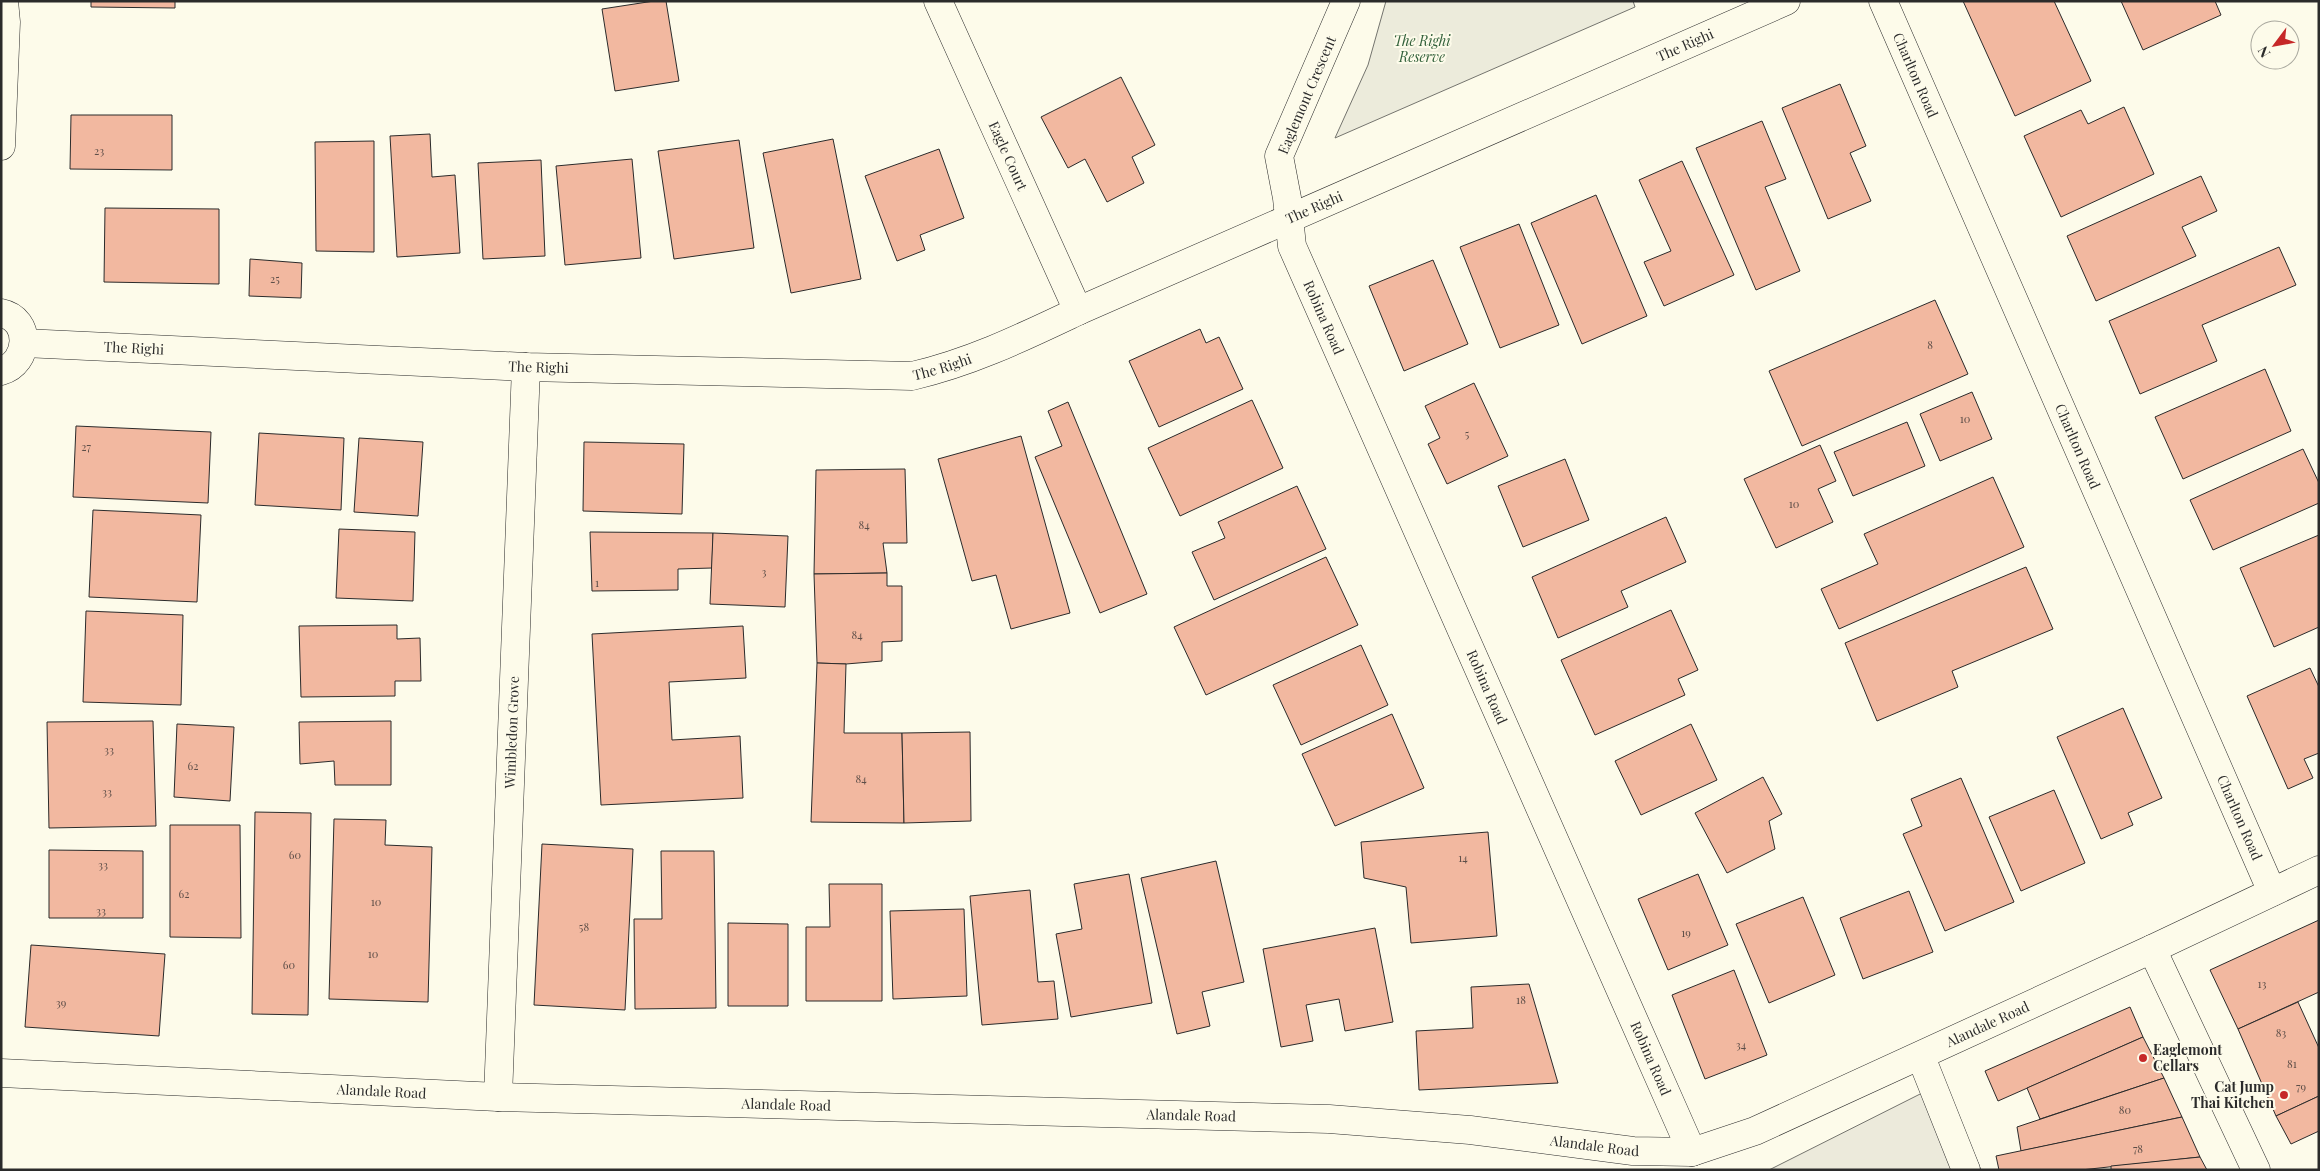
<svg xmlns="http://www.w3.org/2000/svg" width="2320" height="1171" font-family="'Playfair Display',serif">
<rect width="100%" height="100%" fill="#fdfbea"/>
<polygon fill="#ecebdb" stroke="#74746e" points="1386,1 1633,1 1635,7 1335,138 1368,65"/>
<polygon fill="#eceadb" stroke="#74746e" points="1944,1082 1981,1170 1769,1170"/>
<g fill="#f2b8a0" stroke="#2b2b2b">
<polygon points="91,1 175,1 175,8 91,7"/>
<polygon points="654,1 666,1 679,81 615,91 602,9"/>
<polygon points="1963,1 2054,1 2091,81 2015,116"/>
<polygon points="2121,1 2215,1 2221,15 2143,50"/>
<polygon points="1121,77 1155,145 1132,157 1144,183 1107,202 1085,159 1068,168 1041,117"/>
<polygon points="1840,84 1866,146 1850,153 1871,201 1828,219 1782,108"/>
<polygon points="2124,107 2154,174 2061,217 2024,136 2081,110 2088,124"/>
<polygon points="71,115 172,115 172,170 70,169"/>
<polygon points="1762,121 1786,179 1765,187 1800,271 1756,290 1696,148"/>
<polygon points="430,134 432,177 455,175 460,253 397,257 390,136"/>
<polygon points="833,139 861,279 791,293 763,153"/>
<polygon points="739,140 754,248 674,259 658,151"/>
<polygon points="374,141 374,252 316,251 315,142"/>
<polygon points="939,149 964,218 920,235 925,250 897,261 865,176"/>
<polygon points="632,159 641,258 565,265 556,166"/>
<polygon points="541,160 545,256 483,259 478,163"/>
<polygon points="1682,161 1734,275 1664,306 1644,262 1671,251 1639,180"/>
<polygon points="2201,176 2217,211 2182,227 2196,256 2096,301 2067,236"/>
<polygon points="1596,195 1647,316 1582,344 1531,223"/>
<polygon points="105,208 219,209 219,284 104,282"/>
<polygon points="1519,224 1559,325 1500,348 1460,247"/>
<polygon points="2279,247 2296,285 2202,325 2217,361 2140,394 2109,321"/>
<polygon points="250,259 302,263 301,298 249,296"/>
<polygon points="1433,260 1468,344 1404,371 1369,286"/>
<polygon points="1935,300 1968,374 1802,446 1769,371"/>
<polygon points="1200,329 1206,343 1219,337 1243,389 1159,427 1129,361"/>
<polygon points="2265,369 2291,431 2183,479 2155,417"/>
<polygon points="1474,383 1508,456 1447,484 1428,444 1440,438 1425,406"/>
<polygon points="1972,392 1992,439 1940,461 1920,414"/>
<polygon points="1252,400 1283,468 1180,516 1148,448"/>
<polygon points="1068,402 1147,594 1100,613 1035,457 1062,446 1048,411"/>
<polygon points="1907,422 1925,466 1853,496 1834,452"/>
<polygon points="76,426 211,432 208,503 73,497"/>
<polygon points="259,433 344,438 341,510 255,505"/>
<polygon points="1021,436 1070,613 1011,629 996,575 972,581 938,459"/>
<polygon points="359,438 423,442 418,516 354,512"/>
<polygon points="584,442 684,444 682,514 583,511"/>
<polygon points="1820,445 1836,481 1818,489 1833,522 1776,548 1744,479"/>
<polygon points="2303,449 2319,483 2319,503 2213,550 2190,500"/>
<polygon points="1565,459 1589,520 1523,547 1498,486"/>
<polygon points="905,469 907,543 883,543 887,573 814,574 816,470"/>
<polygon points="1993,477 2024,547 1839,629 1821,589 1878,564 1864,534"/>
<polygon points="1297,486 1326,549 1214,600 1192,552 1225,538 1218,522"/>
<polygon points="93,510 201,515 197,602 89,597"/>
<polygon points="1666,517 1686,562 1621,591 1628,607 1558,638 1532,577"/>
<polygon points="339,529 415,532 413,601 336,598"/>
<polygon points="590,532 713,533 712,568 678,569 678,590 592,591"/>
<polygon points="713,533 788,536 785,607 710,604"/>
<polygon points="2319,535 2319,627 2274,647 2240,568"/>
<polygon points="1326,557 1358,625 1206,695 1174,627"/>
<polygon points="2026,567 2053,629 1952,671 1958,687 1877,721 1845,643"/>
<polygon points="887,573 887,586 902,586 902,641 882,642 882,661 846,664 817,663 814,574"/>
<polygon points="1671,610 1698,670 1678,679 1685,695 1595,735 1561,660"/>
<polygon points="86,611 183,615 181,705 83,702"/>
<polygon points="397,625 397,639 420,638 421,681 395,681 395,696 301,697 299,626"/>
<polygon points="743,626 746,678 669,682 672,740 740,736 743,798 601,805 592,634"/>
<polygon points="1361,645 1388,705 1301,745 1273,685"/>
<polygon points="817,663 846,664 844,733 902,733 904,823 811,822"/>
<polygon points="2310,668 2319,687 2319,753 2304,759 2313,778 2288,789 2247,696"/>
<polygon points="2123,708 2162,798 2128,813 2133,825 2101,839 2057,737"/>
<polygon points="1392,714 1424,788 1335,826 1302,754"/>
<polygon points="153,721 156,826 49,828 47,722"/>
<polygon points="391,721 391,785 335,785 334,761 300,764 299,722"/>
<polygon points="177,724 234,727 230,801 174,797"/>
<polygon points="1691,724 1717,780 1641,815 1615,761"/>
<polygon points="970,732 971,821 904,823 902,733"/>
<polygon points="1763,777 1782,814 1769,821 1775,849 1727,873 1695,813"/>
<polygon points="1961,778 2014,902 1945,931 1903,834 1922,826 1911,799"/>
<polygon points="2054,790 2085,863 2021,891 1989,817"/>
<polygon points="255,812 311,813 308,1015 252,1014"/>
<polygon points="334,819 386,820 385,845 432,847 428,1002 329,999"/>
<polygon points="170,825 240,825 241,938 170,937"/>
<polygon points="1488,832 1497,936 1411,943 1406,887 1364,878 1361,842"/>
<polygon points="542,844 633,849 625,1010 534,1005"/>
<polygon points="49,850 143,851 143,918 49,918"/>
<polygon points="661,851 714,851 716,1008 635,1009 634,919 662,919"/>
<polygon points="1216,861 1244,982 1202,992 1210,1026 1177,1034 1141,878"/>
<polygon points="1129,874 1152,1003 1071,1017 1056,934 1082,929 1074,884"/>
<polygon points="1698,874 1728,945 1668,970 1638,899"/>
<polygon points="829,884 882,884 882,1001 806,1001 806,927 830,927"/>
<polygon points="1030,890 1038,982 1054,981 1058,1019 982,1025 970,896"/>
<polygon points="1909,891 1933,952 1863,979 1840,918"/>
<polygon points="1803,897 1835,975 1769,1003 1736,924"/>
<polygon points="964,909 967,996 893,999 890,911"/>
<polygon points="2319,920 2319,992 2238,1029 2210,970"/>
<polygon points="728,923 788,924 788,1006 728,1006"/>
<polygon points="1375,928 1393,1022 1345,1031 1339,999 1306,1005 1313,1041 1281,1047 1263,949"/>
<polygon points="31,945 165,954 159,1036 25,1027"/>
<polygon points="1734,970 1767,1055 1705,1079 1672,995"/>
<polygon points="1529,984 1558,1083 1419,1090 1416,1031 1473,1028 1471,987"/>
<polygon points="2298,1002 2319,1048 2319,1096 2276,1116 2238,1029"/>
<polygon points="2130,1007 2143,1037 1998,1101 1985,1071"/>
<polygon points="2143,1037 2164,1078 2040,1119 2027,1088"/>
<polygon points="2164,1078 2182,1117 2021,1151 2017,1127"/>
<polygon points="2319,1096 2319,1131 2291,1144 2276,1116"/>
<polygon points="2182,1117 2200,1157 2081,1170 1999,1170 1996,1156"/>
<polygon points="2200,1157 2207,1170 2111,1170 2111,1166"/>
</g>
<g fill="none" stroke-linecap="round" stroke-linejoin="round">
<g stroke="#2b2b2b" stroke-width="29">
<g id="minor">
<path id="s1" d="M 938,1 L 1078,311"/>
<path id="s2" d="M 1346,1 L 1279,156 L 1287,198 L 1292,246 L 1692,1152"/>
<path id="s3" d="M 1883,1 L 2272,892"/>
<polyline points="1,146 6,22 4,1"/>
<path d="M 1,313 C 32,319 30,363 1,371"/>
<path id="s4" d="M 24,343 L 526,367 L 912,376 C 972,362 1023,337 1078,311 L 1786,1"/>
<polyline points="2152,949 2256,1170"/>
<polyline points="1921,1057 1966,1170"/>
<path id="s5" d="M 1,1073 L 498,1097 L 1329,1119 L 1470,1130 L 1633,1151 L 1692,1152 L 1755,1131 L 2152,949 L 2319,870"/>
<path id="s6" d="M 498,1097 L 526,367"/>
</g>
</g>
<use href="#minor" stroke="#fdfbea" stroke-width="28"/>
</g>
<g fill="#c62828" stroke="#fdfbea" stroke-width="2">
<circle cx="2143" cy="1058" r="5"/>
<circle cx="2284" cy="1095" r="5"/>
</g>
<g text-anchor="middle" stroke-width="4" stroke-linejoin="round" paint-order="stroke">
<g font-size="11" fill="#5d4e48">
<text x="99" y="155">23</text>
<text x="275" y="283">25</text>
<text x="1930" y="349">8</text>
<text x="1965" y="423">10</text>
<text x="1467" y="438">5</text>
<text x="86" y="451">27</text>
<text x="1794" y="508">10</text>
<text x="864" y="529">84</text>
<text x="764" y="576">3</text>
<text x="597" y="587">1</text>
<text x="857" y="639">84</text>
<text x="109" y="754">33</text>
<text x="193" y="770">62</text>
<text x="861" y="783">84</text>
<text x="107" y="796">33</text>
<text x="295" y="859">60</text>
<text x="1463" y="862">14</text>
<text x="103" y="869">33</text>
<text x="184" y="898">62</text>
<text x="376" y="906">10</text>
<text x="101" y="915">33</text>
<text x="584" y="931">58</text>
<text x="1686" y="937">19</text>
<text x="373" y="958">10</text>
<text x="289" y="969">60</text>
<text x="2262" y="988">13</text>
<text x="1521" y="1004">18</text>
<text x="61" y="1007">39</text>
<text x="2281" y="1037">83</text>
<text x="1741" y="1049">34</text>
<text x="2292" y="1068">81</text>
<text x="2301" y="1091">79</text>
<text x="2125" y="1114">80</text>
<text x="2138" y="1153">78</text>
</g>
<g font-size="14" font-style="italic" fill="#34623c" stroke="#fdfbea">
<text x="1422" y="46">The Righi<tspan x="1422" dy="16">Reserve</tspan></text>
</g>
<g font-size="14" fill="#2b2b2b" stroke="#fdfbea">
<text dy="5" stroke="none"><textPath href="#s4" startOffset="1730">The Righi</textPath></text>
<text dy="5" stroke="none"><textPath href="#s3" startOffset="81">Charlton Road</textPath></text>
<text transform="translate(1307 95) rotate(-67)" y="5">Eaglemont Crescent</text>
<text dy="5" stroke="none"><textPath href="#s1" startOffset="170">Eagle Court</textPath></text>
<text dy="5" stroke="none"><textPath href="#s4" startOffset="1325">The Righi</textPath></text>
<text dy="5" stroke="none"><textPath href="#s2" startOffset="338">Robina Road</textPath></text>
<text dy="5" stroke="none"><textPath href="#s4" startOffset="110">The Righi</textPath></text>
<text dy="5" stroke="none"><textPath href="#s4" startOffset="515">The Righi</textPath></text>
<text dy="5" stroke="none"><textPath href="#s4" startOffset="920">The Righi</textPath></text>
<text dy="5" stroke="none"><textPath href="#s3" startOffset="486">Charlton Road</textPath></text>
<text dy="5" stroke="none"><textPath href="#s2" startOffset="742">Robina Road</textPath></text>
<text dy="5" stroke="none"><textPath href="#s6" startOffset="365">Wimbledon Grove</textPath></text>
<text dy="5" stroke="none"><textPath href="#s3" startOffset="891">Charlton Road</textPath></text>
<text dy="5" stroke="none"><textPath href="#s5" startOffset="2016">Alandale Road</textPath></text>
<text dy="5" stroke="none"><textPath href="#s2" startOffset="1148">Robina Road</textPath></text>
<text dy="5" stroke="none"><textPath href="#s5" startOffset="381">Alandale Road</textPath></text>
<text dy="5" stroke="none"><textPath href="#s5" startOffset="786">Alandale Road</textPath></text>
<text dy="5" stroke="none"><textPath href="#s5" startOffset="1191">Alandale Road</textPath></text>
<text dy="5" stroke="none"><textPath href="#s5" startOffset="1596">Alandale Road</textPath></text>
</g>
<g font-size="14" font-weight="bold" fill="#2b2b2b" stroke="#fdfbea" text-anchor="start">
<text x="2153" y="1055">Eaglemont<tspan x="2153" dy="16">Cellars</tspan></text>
<text x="2274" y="1092" text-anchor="end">Cat Jump<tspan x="2274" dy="16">Thai Kitchen</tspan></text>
</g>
</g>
<rect width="2320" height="1171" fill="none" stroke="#2b2b2b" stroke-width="5"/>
<g transform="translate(2275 45) rotate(238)"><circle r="24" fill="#fdfbea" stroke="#a9a89e"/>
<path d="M0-4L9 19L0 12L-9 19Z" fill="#c62828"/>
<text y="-8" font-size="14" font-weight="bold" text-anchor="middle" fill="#2b2b2b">N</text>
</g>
</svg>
